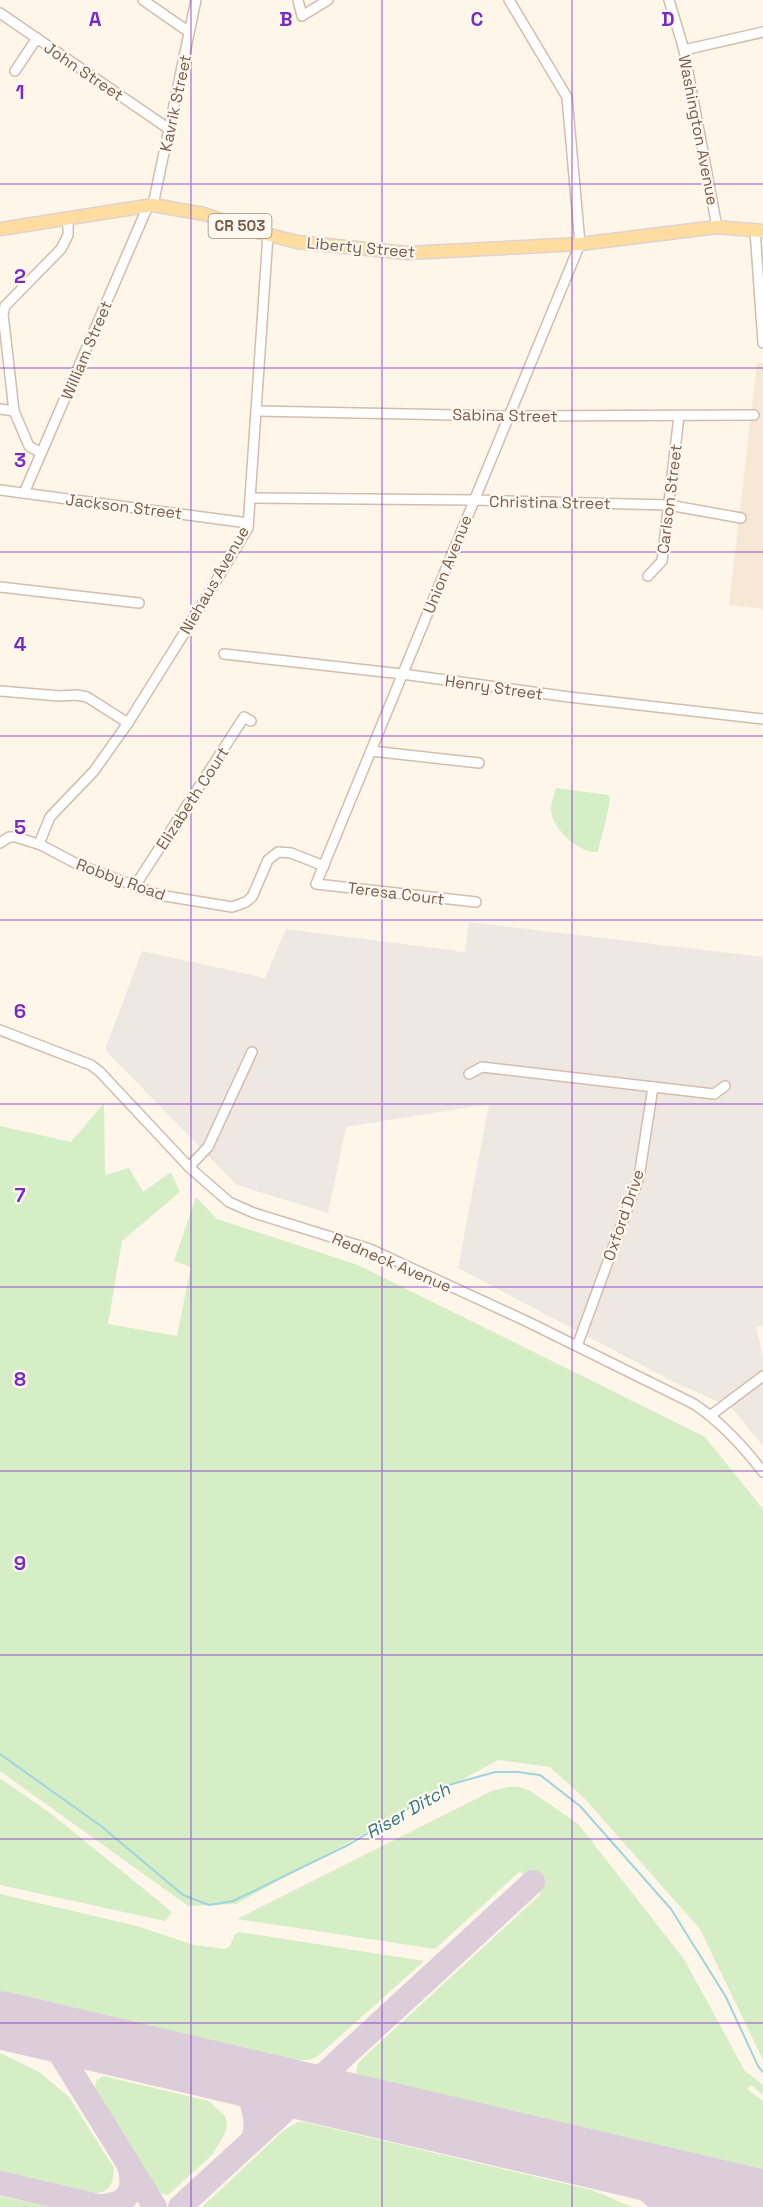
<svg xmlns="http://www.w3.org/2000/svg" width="763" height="2207" font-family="'Space Grotesk',sans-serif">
<rect width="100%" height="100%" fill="#fef6e9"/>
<polygon fill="#f7e8d6" points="757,363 763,363 763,609 729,605"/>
<polygon fill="#efe8e2" points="469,922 763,957 763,1326 756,1327 763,1358 763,1446 732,1408 674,1382 458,1268 489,1104 346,1127 328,1213 237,1185 105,1050 142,951 265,978 286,929 465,952"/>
<g fill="#d5eec5">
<path d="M 556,788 L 609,795 C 612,802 600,841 598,852 C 579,854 553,829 551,811 C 551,803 554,795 556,788 Z"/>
<polygon points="104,1103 105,1175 129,1168 143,1192 171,1172 180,1192 122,1241 108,1324 177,1336 191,1267 174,1261 196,1197 217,1219 358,1265 705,1437 763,1509 763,2060 700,1929 585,1799 550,1767 498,1760 236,1904 188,1906 0,1771 0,1126 71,1142"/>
<polygon points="0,1778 54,1816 172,1912 165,1921 0,1885"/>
<polygon points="508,1787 519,1787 529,1790 578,1824 684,1959 745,2071 763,2085 763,2095 751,2085 747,2089 763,2101 763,2170 360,2076 356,2072 358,2063 362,2059 541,1894 520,1871 435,1949 237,1919 494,1790"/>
<polygon points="0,1894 137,1926 194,1945 226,1949 230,1946 235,1934 239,1932 424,1961 318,2056 310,2060 294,2060 0,1991"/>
<path d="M 0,2053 L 39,2072 L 69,2097 L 114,2168 C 113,2178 113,2188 102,2192 C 85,2198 20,2177 0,2172 Z"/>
<polygon points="103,2076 209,2101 225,2116 227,2124 225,2133 213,2154 168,2195 158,2193 94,2092 96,2081"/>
<polygon points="298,2122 304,2122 592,2190 632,2207 202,2207 284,2130"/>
<polygon points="0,2196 50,2207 0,2207"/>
</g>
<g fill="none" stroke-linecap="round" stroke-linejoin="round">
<polyline stroke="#9fd4de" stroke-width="2" points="0,1754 101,1826 183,1895 209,1905 233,1901 350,1844 445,1786 495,1772 518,1772 540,1775 580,1806 671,1909 726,1997 758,2066 763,2072"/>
<g stroke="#dccdda" stroke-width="24">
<polyline points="46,2031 155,2207"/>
<path d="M 216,2071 C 225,2075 237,2080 244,2088 C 254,2102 260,2127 251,2142"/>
<path d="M 291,2107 C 306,2097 324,2099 341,2100"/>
<polyline points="577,2155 609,2168 644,2187 666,2207"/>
<polyline points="0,2183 102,2207"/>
<path d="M 100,2206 C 128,2205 136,2191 129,2165"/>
<polyline points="180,2207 533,1882"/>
</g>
<polyline stroke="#dccdda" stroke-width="58" points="0,2020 763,2199"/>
<g stroke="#d3bdac" stroke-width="12">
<g id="minor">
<polyline points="143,0 189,32"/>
<polyline points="298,0 302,16 328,0"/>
<polyline points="669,0 684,50 717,227"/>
<polyline points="0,13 169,129"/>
<polyline points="684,50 763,32"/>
<polyline points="15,71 37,38"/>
<polyline points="153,205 196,0"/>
<polyline points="755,230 763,343"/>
<polyline points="0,409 14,411 29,446 41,453"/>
<polyline points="14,411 3,314 5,306 61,249 68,235 68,218"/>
<polyline points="256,411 508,416 754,415"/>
<polyline points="0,490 248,523"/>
<polyline points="24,493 148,206"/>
<polyline points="250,498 473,500 669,505 741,518"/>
<polyline points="648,576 662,561 679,416"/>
<polyline points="0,587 139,603"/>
<polyline points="224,654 402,674 569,697 763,719"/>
<polyline points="0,691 60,696 77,695 87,697 128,723"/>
<polyline points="371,751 479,763"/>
<polyline points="0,843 9,837 16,837 41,845 77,864 159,895 232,907 246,902 252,897 268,860 278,852 291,853 324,866"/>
<polyline points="39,844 50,817 94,771 128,723 198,611 248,528 268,235"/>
<polyline points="135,886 244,717 251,721"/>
<polyline points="476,902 316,884 580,244 567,97 509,0"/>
<path d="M 0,1030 L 91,1065 L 100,1072 L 189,1167 L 229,1202 L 254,1213 L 370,1249 L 526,1321 L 694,1404 C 721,1422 743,1446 763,1472"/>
<polyline points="469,1074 482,1067 714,1094 725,1086"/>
<polyline points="189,1167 208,1147 252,1052"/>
<polyline points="577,1346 639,1177 653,1087"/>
<polyline points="711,1415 763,1376"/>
</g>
</g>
<g stroke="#ddd4d0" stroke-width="15">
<polyline id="major" points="0,229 153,205 204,214 254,231 297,242 407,253 580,244 717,227 763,231"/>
</g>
<use href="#minor" stroke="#fff" stroke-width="9"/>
<use href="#major" stroke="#ffdc9f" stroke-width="12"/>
</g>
<path fill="none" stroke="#7b2cbf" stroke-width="1.5" stroke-opacity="0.55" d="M 191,0 L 191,2207M 382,0 L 382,2207M 572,0 L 572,2207M 0,184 L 763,184M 0,368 L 763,368M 0,552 L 763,552M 0,736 L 763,736M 0,920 L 763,920M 0,1104 L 763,1104M 0,1287 L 763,1287M 0,1471 L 763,1471M 0,1655 L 763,1655M 0,1839 L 763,1839M 0,2023 L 763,2023"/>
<g text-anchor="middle" stroke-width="4.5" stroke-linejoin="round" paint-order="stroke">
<rect fill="#fffaf1" stroke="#a38b7b" stroke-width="1.5" x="208.5" y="214" width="63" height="24" rx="4.5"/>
<g font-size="15" font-weight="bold" fill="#7c5b49">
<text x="240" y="231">CR 503</text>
</g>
<g font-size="16" fill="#7c5b49" stroke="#fffaf1">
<text transform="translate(84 71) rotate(34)" y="6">John Street</text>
<text transform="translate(175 103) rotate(-78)" y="6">Kavrik Street</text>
<text transform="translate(699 130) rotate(79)" y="6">Washington Avenue</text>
<text transform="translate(361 247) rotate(5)" y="6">Liberty Street</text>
<text transform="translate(86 350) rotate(-67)" y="6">William Street</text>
<text transform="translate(505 415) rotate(1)" y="6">Sabina Street</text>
<text transform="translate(669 499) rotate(-83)" y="6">Carlson Street</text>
<text transform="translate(550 502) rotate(1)" y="6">Christina Street</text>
<text transform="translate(124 506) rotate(7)" y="6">Jackson Street</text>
<text transform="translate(447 564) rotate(-68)" y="6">Union Avenue</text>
<text transform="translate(214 580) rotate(-60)" y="6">Niehaus Avenue</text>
<text transform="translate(494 687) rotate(8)" y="6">Henry Street</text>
<text transform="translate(192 798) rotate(-57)" y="6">Elizabeth Court</text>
<text transform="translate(121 879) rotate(20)" y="6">Robby Road</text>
<text transform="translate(396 893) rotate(7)" y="6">Teresa Court</text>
<text transform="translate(623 1215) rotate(-71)" y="6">Oxford Drive</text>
<text transform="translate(392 1262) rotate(23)" y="6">Redneck Avenue</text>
</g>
<g font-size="18" font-style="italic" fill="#3a7682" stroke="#fffaf1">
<text transform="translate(408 1811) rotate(-30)" y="6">Riser Ditch</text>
</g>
</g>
<g font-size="20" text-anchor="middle" font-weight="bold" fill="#7b2cbf" stroke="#fffaf1" stroke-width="4.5" stroke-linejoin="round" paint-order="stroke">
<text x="95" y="26">A</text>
<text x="286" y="26">B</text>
<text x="477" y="26">C</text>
<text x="668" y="26">D</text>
<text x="20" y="99">1</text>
<text x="20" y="283">2</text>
<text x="20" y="467">3</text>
<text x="20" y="651">4</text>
<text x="20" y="834">5</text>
<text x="20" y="1018">6</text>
<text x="20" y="1202">7</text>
<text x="20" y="1386">8</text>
<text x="20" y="1570">9</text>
</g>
</svg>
